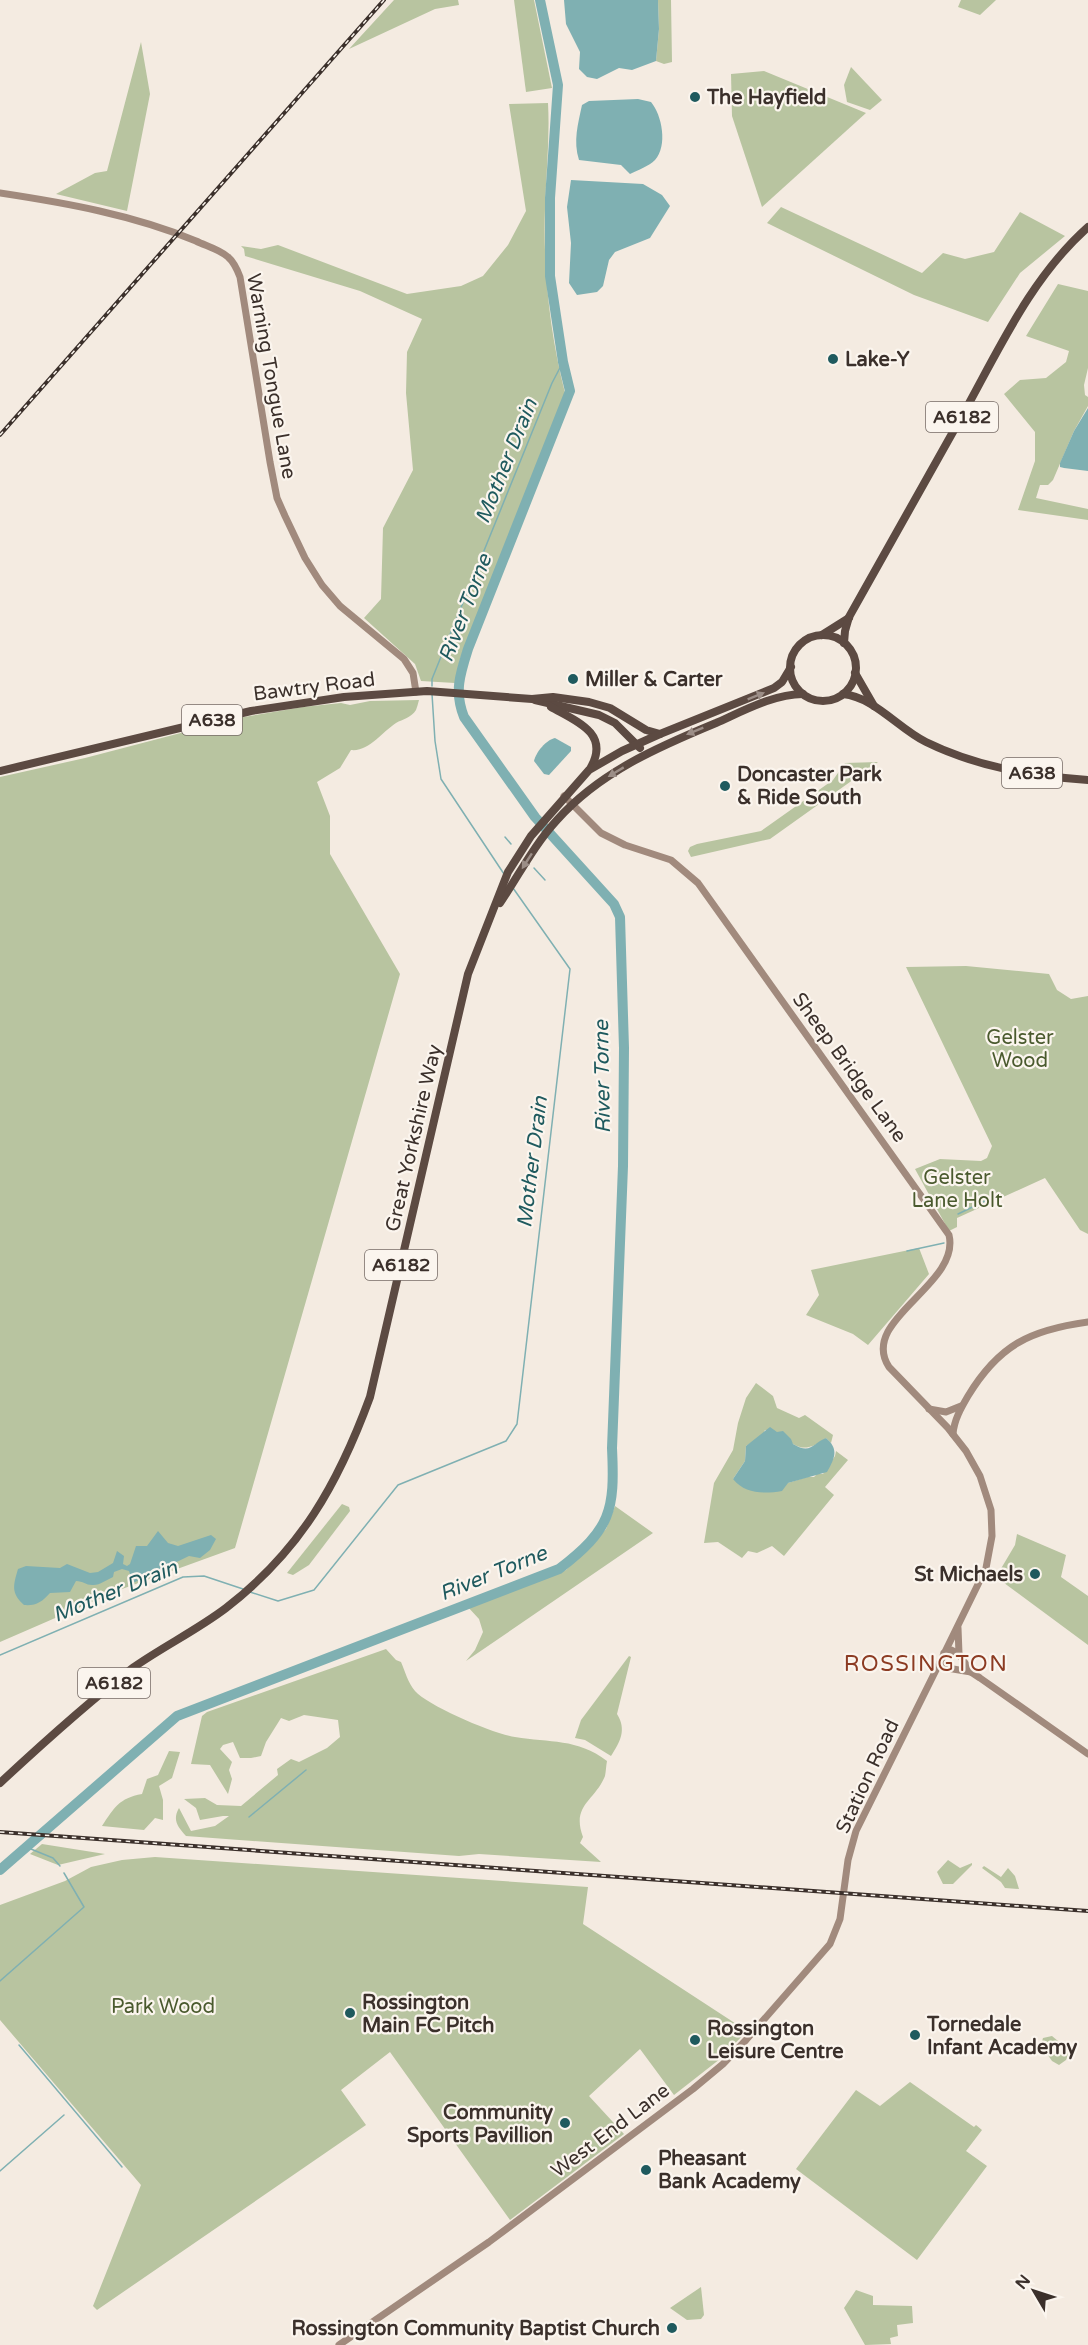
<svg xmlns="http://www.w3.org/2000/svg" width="1088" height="2345" font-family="'Varela Round',sans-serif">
<rect width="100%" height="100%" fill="#f4ebe1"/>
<g fill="#b8c4a0">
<polygon points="394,0 458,0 459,5 435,9 349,49"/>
<polygon points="514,0 534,0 552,88 526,92"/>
<polygon points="658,0 671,0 672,62 664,64 656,61 659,29"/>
<polygon points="961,0 996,0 980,15 958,7"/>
<polygon points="141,42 150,94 127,211 56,194 95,173 107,171"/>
<polygon points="851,67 882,100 870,110 847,102 844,85"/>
<polygon points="764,71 866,113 762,207 732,116 731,74"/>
<path d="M 548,103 C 550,138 546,174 545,209 C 543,271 550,334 565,393 L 460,659 L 455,683 L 421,681 L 415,664 L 364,618 L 381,599 L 383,528 L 413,470 L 406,393 L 407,352 L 422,319 L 360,291 L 245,256 L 244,249 L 241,246 L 261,249 L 278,245 L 407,294 L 461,286 L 483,276 L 508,245 L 526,211 L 509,104 Z"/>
<polygon points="781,207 922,273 943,253 965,259 994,252 1020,212 1065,236 1020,273 988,322 914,295 767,223"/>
<polygon points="1058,284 1088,291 1088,368 1084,385 1085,395 1088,397 1088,406 1074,431 1053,480 1048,485 1040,485 1036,498 1088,509 1088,520 1018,510 1035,461 1035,432 1004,394 1020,380 1046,378 1066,362 1069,351 1026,336"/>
<path d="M 419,700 C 418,704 417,707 416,710 C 411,718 403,719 396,723 C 382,732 369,752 351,750 L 340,768 L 317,782 L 330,816 L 330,854 L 400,974 L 235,1548 L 122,1589 L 0,1642 L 0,777 L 85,758 L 238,718 L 303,707 L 341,703 L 350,705 L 370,701 Z"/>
<polygon points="878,762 770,839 691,857 688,851 690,847 697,844 761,831 833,780 845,763"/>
<polygon points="966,966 1049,974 1057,990 1071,999 1088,996 1088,1234 1080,1230 1045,1178 957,1218 957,1227 949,1231 915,1169 940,1159 981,1161 987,1158 992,1146 906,967"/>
<polygon points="919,1248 929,1274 868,1345 853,1334 806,1315 819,1295 811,1270"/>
<path d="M 756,1383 L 773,1396 L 777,1408 L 799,1418 L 805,1415 L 833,1435 L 831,1443 L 826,1438 C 796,1461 793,1436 765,1430 L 762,1436 L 746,1446 L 745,1461 L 733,1479 L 788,1483 L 807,1477 L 814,1477 L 817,1474 L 823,1474 L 835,1456 L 836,1451 L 848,1460 L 825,1487 L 834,1495 L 784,1556 L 772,1546 L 757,1553 L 748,1551 L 742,1558 L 718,1542 L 704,1543 L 714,1483 L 733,1450 L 738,1423 L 746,1398 Z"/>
<polygon points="342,1504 349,1507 350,1511 309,1565 293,1575 287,1573"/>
<polygon points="615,1506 653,1533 466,1661 475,1650 483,1632 479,1619 467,1606 566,1570 606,1529"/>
<polygon points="1017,1534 1066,1555 1061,1577 1088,1596 1088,1645 996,1577 1015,1545"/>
<path d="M 386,1649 L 396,1660 L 401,1662 C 405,1671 408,1683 415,1691 C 428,1706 494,1734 515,1737 C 550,1743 577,1738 607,1761 C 606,1766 606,1771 605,1776 C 595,1801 571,1805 583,1837 L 580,1843 L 601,1862 L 479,1854 L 459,1856 L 186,1836 C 178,1827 172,1820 179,1808 L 191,1831 L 215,1826 L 229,1816 L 223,1816 L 200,1820 L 196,1808 L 184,1799 L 205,1798 L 217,1805 L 241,1806 L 278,1775 L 277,1769 L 291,1759 L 299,1762 L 327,1748 L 340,1737 L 338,1720 L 304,1715 L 289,1721 L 281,1718 L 266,1742 L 261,1756 L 251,1758 L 240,1758 L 233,1742 L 223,1745 L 220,1749 L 232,1762 L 229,1770 L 232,1779 L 228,1794 L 210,1765 L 191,1764 L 202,1716 L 207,1712 Z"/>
<path d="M 629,1656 L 631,1657 L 617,1714 C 627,1730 620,1742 611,1756 L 585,1740 L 575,1738 L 581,1720 Z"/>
<path d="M 169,1751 L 180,1752 L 172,1778 L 159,1786 L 163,1800 L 163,1820 L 155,1818 L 144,1830 L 102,1826 C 114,1808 119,1798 142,1794 L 147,1779 L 158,1775 Z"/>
<polygon points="42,1844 105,1854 58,1865 30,1854"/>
<polygon points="155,1857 588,1887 583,1924 747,2031 720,2059 674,2095 640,2049 589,2096 624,2134 510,2220 390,2052 341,2090 366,2125 97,2310 93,2306 141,2185 0,2020 0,1905 65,1881 91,1867 122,1860"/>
<polygon points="948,1860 960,1868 972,1863 972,1865 953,1884 943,1884 937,1872"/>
<polygon points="984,1866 1001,1877 1008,1868 1015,1876 1019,1889 1005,1888 1001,1882 982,1868"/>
<polygon points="1052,2036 1070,2051 1066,2060 1059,2065 1052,2061 1041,2045 1043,2038"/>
<polygon points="910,2082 974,2127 976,2125 982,2130 966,2151 987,2166 917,2260 796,2169 856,2090 880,2106"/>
<polygon points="701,2287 704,2315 701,2319 687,2320 670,2308"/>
<polygon points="856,2290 873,2296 873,2305 912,2306 913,2323 897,2325 898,2336 890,2338 891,2344 865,2345 844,2308"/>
</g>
<g fill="#7fb0b2">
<polygon points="564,0 658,0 659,29 656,61 632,70 619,68 597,79 587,77 579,69 580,52 566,24"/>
<path d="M 638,99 L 651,102 C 662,115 668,146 655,160 C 649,166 638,170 630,174 L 621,165 L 579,160 C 573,141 578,124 582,105 L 589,101 Z"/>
<polygon points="571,180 643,184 662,195 670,206 650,238 615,252 609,260 603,286 597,292 577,295 569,283 571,243 567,207"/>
<polygon points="1088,408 1088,471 1064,468 1060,467 1060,463 1074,431"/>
<path d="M 555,738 L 571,747 L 571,751 L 549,775 L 544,774 L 534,761 C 536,752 546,740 555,738 Z"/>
<path d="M 770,1427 L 777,1432 L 783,1431 L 791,1439 L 793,1444 C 811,1455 813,1443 826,1438 C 839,1449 835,1458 827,1472 L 788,1483 L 782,1491 C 764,1494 745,1494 733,1479 L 745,1461 L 746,1446 Z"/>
<path d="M 158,1531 L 168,1543 L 178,1546 L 211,1535 L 216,1539 L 210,1550 L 200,1558 L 189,1556 L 133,1583 L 129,1571 L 122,1569 L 114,1572 L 113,1577 C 106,1580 99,1586 92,1585 C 86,1585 83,1581 76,1581 L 70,1592 L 50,1593 C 42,1602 36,1606 24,1605 C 11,1593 13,1586 18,1569 L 26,1566 L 60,1568 L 67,1564 L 90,1573 L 98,1572 L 113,1563 L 117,1551 L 124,1556 L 123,1564 L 127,1566 L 130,1564 L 136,1546 L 147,1546 Z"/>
</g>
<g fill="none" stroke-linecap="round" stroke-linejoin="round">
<g stroke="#7fb0b2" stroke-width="1.5">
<polyline points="432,686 432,679 552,383 563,362"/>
<polyline points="432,694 435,741 441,779 504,874"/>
<polyline points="505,837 511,844"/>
<polyline points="534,868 545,880"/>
<polyline points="958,1214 985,1201"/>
<polyline points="907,1251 944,1243"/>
<polyline points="250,1592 278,1601 314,1590 398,1485 506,1441 517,1424 570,969 513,888"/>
<polyline points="0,1655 183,1577 204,1576 243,1589"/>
<polyline points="249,1817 306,1770"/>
<polyline points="26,1847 53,1858 60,1866"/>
<polyline points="0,1981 84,1907 64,1873"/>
<polyline points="19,2045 122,2167"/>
<polyline points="0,2171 64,2115"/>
</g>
<path stroke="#7fb0b2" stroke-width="10" d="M 0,1870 L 177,1716 L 559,1569 C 611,1529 615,1511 612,1448 L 623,1166 L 624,1048 L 620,917 L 614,904 L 535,817 L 464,717 C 454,692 460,674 468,649 L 570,391 L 563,362 L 550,276 L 550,198 L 558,85 L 540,0"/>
<g stroke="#a18a7d" stroke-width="7">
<path d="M 0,193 C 66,203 134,215 196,241 C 206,246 219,249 228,257 C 234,262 237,269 240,277 L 270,462 L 277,498 L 285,516 L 305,558 L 322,585 L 340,606 L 404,659 L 413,673 L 416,692"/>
<path d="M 564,796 L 601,833 L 625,845 L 671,860 L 698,883 L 949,1235 C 961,1285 858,1320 889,1367 L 948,1428 L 966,1451 L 980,1476 L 991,1510 L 992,1536 L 986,1568 L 941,1660 L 947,1668 L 971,1672 L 980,1678 L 1088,1754"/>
<polyline points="929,1409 946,1412 961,1406"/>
<path d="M 953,1434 C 954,1420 961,1408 968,1396 C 999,1345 1030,1330 1088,1322"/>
<polyline points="958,1628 959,1654"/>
<polyline points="944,1653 951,1650 959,1654 971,1672"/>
<polyline points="339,2345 489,2242 693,2089 723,2064 746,2040 830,1944 840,1919 848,1860 856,1831 941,1660"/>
</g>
<g stroke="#5c4a42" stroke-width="8">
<polyline points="822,635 849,618"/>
<circle cx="823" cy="668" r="33"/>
<path d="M 844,643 L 845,631 L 849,617 C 888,547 928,477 967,407 C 1002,343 1033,276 1088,227"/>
<polyline points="855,673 874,706"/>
<path d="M 843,694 C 874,697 899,729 926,742 C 977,767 1032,776 1088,780"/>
<polyline points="535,700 599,715 615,723 640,748"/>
<path d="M 551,707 C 576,721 610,733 591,767"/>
<polyline points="0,771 251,711 344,697 427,691 532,699 553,697 589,702 610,708 646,730 660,734"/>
<path d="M 500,903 C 519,875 534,845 557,820 C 600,772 658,747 716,723 C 743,711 774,694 803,694"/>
<path d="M 0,1783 C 43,1743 87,1703 134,1667 C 164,1646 197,1630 226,1608 C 301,1550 338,1484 370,1397 L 468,974 L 508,872 L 531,836 L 589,770 L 622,751 L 660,734 L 774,688 L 782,682 L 791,667"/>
</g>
<g stroke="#3b302b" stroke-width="4">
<g id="rail">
<polyline points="0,435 384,0"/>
<polyline points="0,1832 1088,1911"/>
</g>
</g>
<use href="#rail" stroke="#fbf5ee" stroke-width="1.5" stroke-dasharray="4.5" stroke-linecap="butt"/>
</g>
<defs><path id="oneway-solid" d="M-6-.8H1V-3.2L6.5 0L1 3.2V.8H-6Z" transform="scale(1.5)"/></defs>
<g fill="#9c8e87">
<use href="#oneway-solid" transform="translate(756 696) rotate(-22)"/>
<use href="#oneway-solid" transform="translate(695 731) rotate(158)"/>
<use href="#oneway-solid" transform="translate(616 772) rotate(149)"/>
<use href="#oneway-solid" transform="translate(527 861) rotate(123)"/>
</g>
<g fill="#1f5a5e" stroke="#fbf5ee" stroke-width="2">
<circle cx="695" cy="97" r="6"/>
<circle cx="833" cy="359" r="6"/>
<circle cx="573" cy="679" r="6"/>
<circle cx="725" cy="786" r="6"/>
<circle cx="1035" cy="1574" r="6"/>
<circle cx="350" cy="2013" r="6"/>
<circle cx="915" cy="2035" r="6"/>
<circle cx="695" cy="2040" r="6"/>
<circle cx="565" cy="2123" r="6"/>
<circle cx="646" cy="2170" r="6"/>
<circle cx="672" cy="2328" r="6"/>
</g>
<g text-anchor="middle" stroke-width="4.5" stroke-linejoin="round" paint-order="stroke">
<g fill="#fbf5ee" stroke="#756b66" stroke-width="1.5">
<rect x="926" y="402" width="72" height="30" rx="4.5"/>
<rect x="182" y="705" width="60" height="30" rx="4.5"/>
<rect x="1002" y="758" width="60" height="30" rx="4.5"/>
<rect x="365" y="1250" width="72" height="30" rx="4.5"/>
<rect x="78" y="1668" width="72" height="30" rx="4.5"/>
</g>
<g font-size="18" font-weight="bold" fill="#3b302b">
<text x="962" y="423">A6182</text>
<text x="212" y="726">A638</text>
<text x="1032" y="779">A638</text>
<text x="401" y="1271">A6182</text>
<text x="114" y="1689">A6182</text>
</g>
<g font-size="20" font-weight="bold" fill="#3b302b" stroke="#fbf5ee" text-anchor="start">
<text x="707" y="104">The Hayfield</text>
<text x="845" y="366">Lake-Y</text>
<text x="585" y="686">Miller &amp; Carter</text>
<text x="737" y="781">Doncaster Park<tspan x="737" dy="23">&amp; Ride South</tspan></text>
<text x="1023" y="1581" text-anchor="end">St Michaels</text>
<text x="362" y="2009">Rossington<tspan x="362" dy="23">Main FC Pitch</tspan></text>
<text x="927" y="2031">Tornedale<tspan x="927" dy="23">Infant Academy</tspan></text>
<text x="707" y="2035">Rossington<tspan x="707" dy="23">Leisure Centre</tspan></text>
<text x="553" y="2119" text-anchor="end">Community<tspan x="553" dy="23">Sports Pavillion</tspan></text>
<text x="658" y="2165">Pheasant<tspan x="658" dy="23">Bank Academy</tspan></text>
<text x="660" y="2335" text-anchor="end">Rossington Community Baptist Church</text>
</g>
<g font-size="20" fill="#3b302b" stroke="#fbf5ee">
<text transform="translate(272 376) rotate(80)" y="7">Warning Tongue Lane</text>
<text transform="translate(314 686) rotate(-7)" y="7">Bawtry Road</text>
<text transform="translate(850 1067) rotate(54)" y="7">Sheep Bridge Lane</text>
<text transform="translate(413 1138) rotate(-77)" y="7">Great Yorkshire Way</text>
<text transform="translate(867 1776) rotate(-65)" y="7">Station Road</text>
<text transform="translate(610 2130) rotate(-37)" y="7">West End Lane</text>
</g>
<g font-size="20" fill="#4a5a2e" stroke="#fbf5ee">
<text x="1020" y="1044">Gelster<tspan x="1020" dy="23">Wood</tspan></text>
<text x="957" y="1184">Gelster<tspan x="957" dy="23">Lane Holt</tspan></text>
<text x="163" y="2013">Park Wood</text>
</g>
<g font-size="21" font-style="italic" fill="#1f5a5e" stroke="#fbf5ee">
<text transform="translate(506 461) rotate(-68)" y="7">Mother Drain</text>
<text transform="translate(465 608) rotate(-69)" y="7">River Torne</text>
<text transform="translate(602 1077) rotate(-91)" y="7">River Torne</text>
<text transform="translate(532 1162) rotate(-83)" y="7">Mother Drain</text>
<text transform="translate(493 1573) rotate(-22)" y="7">River Torne</text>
<text transform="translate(115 1591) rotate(-22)" y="7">Mother Drain</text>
</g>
<g font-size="22" letter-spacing="1.5" fill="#8c3b22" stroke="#fbf5ee">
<text x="926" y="1671">ROSSINGTON</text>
</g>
</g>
<g transform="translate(1034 2291) rotate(309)" stroke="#fbf5ee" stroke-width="4.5" paint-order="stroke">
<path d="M0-4.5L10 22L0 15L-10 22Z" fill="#3b302b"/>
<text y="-9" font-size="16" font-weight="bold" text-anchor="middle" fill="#3b302b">N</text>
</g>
</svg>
